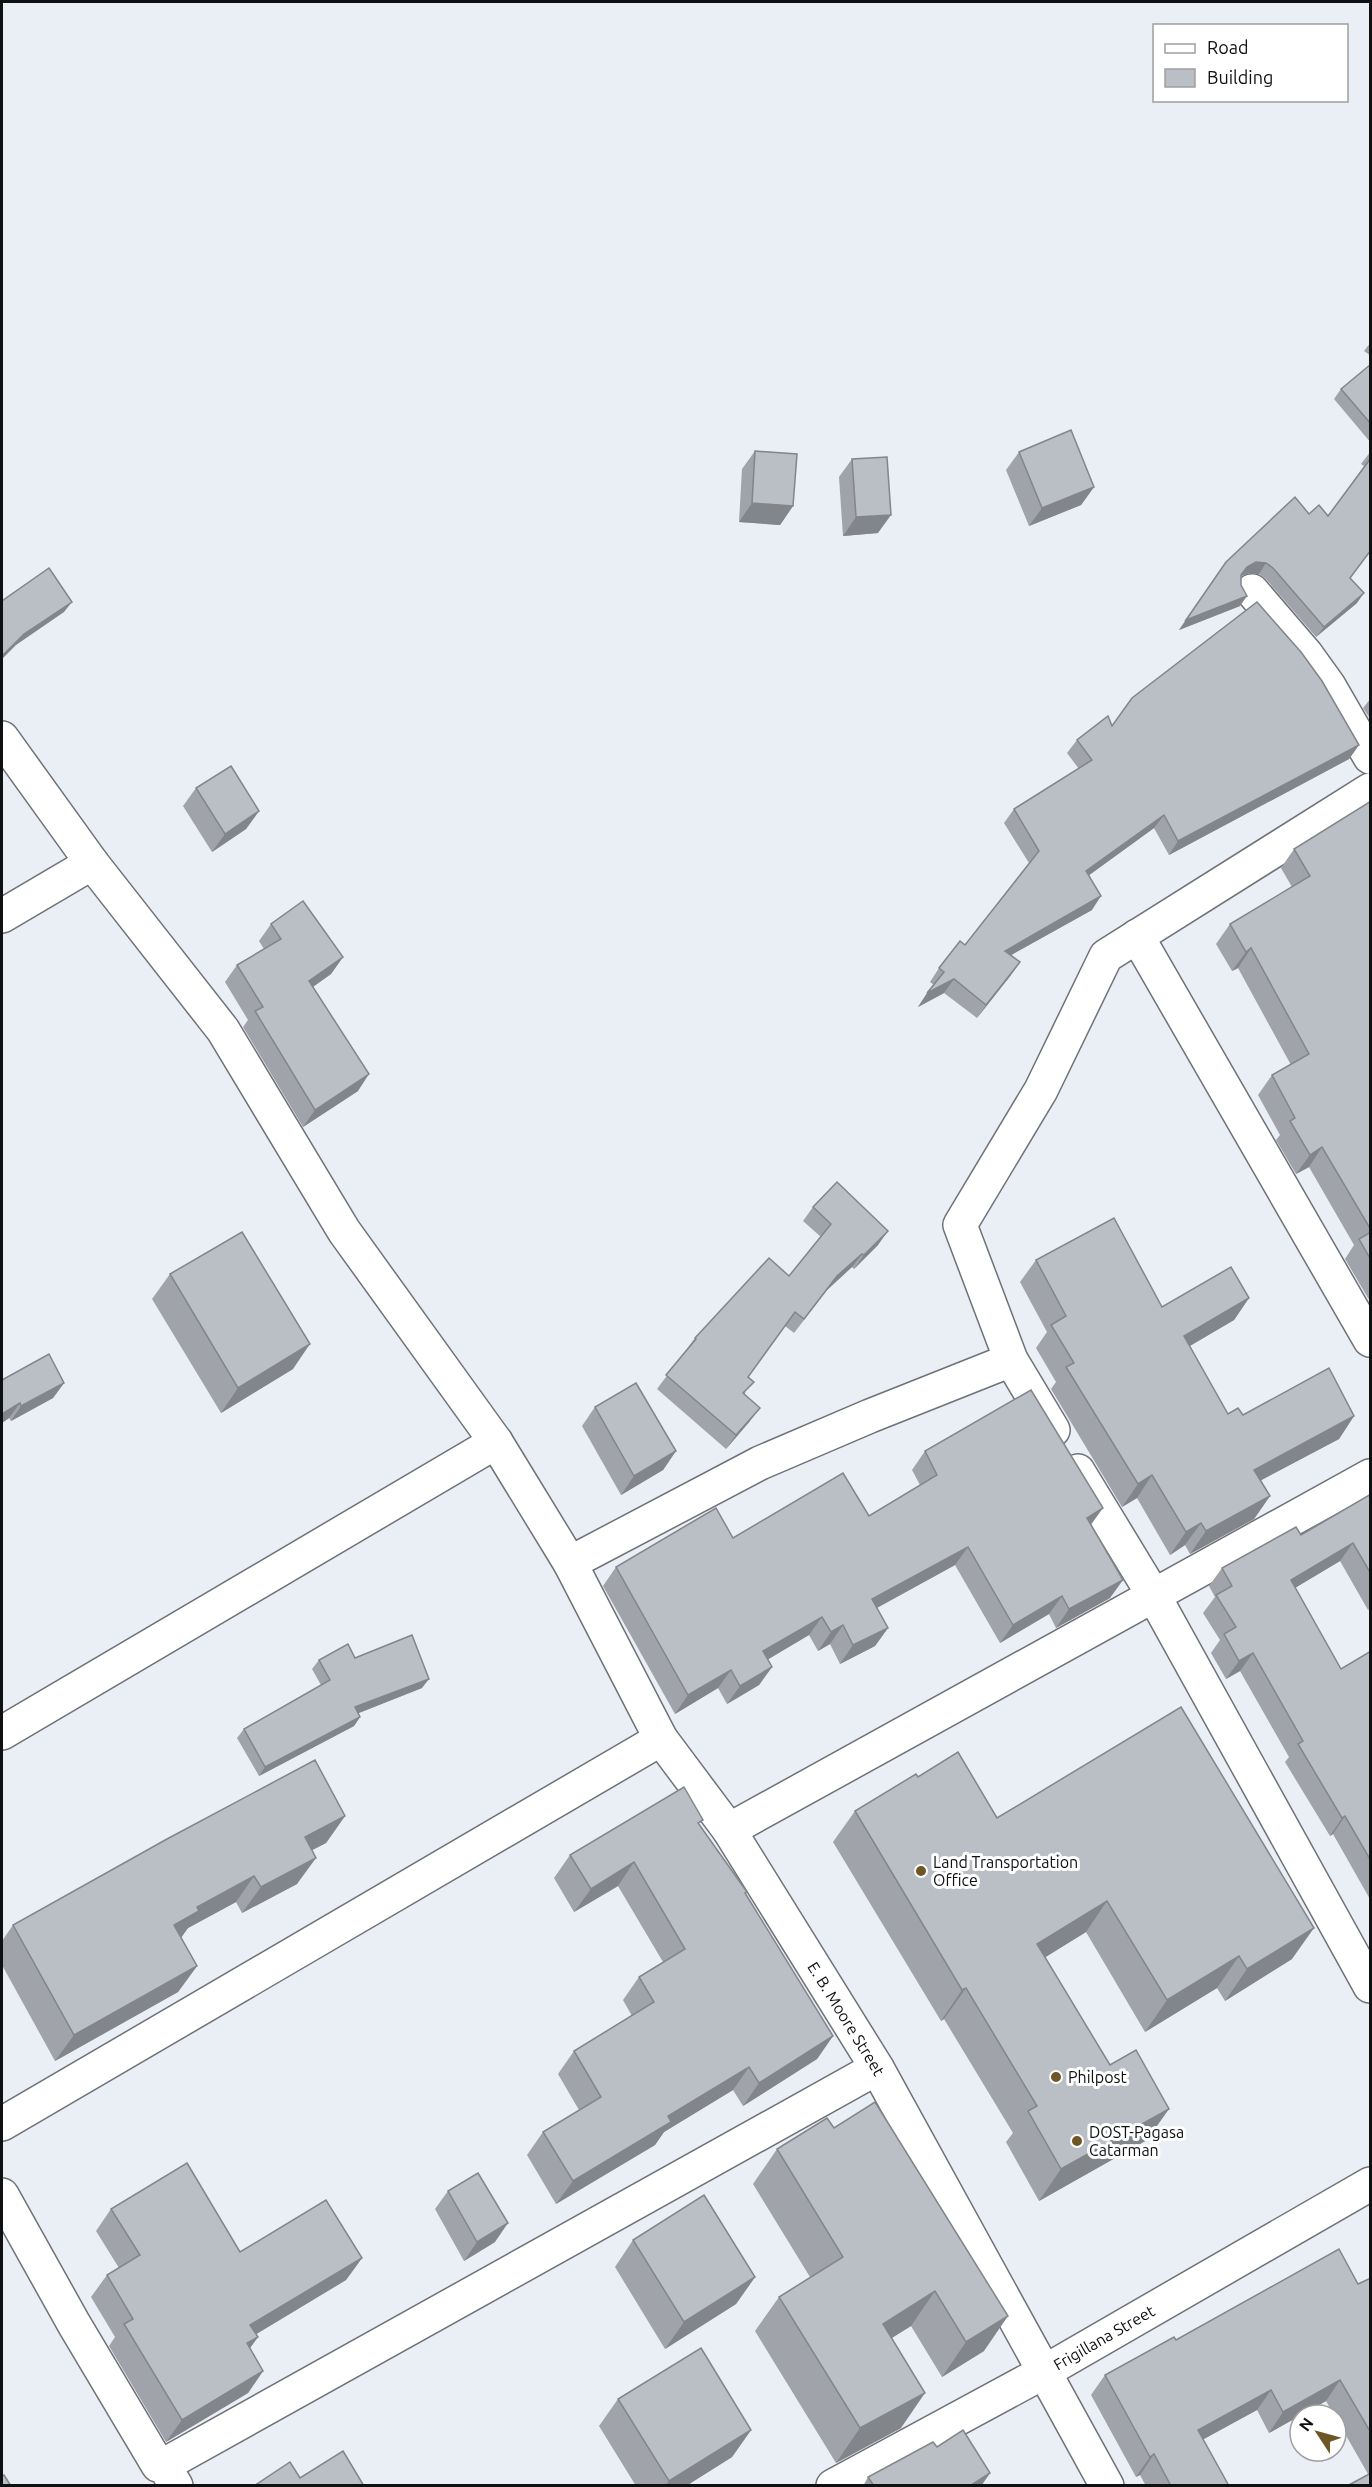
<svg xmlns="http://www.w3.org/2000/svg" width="1372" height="2487" font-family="Ubuntu,sans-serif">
<rect width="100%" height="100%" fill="#eaeef5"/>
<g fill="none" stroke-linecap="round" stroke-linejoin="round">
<g stroke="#6e7278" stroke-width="36">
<g id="minor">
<polyline points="1252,591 1306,654 1329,686 1370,757"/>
<polyline points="2,738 92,863 223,1030 344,1231 496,1442 570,1563 760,1463 870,1416 1011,1360"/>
<polyline points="2,916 92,863"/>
<polyline points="1137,936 1370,1340"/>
<polyline points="1053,1430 1011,1360 960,1225 1041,1090 1106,956 1370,790"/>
<polyline points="1078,1471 1154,1596 1370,1986"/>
<path id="s1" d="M 570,1563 L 661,1739 L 729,1830 L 877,2068 L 1107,2486"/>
<polyline points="2,1733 496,1442"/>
<polyline points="729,1830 1370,1476"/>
<polyline points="2,2124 661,1739"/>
<polyline points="2,2195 74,2324 158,2465 164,2465 176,2486"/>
<polyline points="164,2465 877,2068"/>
<path id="s2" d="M 833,2486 L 1044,2372 L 1370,2184"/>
</g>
</g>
<use href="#minor" stroke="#fff" stroke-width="33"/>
</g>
<g fill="#a0a3a9">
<polygon points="1371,342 1371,356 1364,351"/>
<polygon points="1371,364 1371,443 1334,399 1341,389"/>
<polygon points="755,451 793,506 780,525 739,522 742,469"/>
<polygon points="1371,451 1371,550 1350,578 1357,603 1316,637 1266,579 1259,574 1249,573 1241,576 1240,606 1179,630 1226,562 1309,514 1328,516 1364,466 1361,464"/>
<polygon points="1019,452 1094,487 1081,505 1029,526 1006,470"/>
<polygon points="852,459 878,533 843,536 839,477"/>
<polygon points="1371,698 1371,720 1363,708"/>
<polygon points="1112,726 1359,745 1349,759 1169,855 1154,828 1089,875 1092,910 1011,955 1011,975 977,1018 944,993 918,1007 934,985 930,982 939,968 965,945 1029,863 1004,823 1014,809 1079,769 1067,753 1077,740"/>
<polygon points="196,788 259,811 246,829 212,852 183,806"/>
<polygon points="1371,801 1371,1303 1345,1259 1354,1245 1309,1167 1296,1174 1276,1140 1280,1135 1258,1095 1272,1075 1291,1065 1238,968 1232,971 1216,944 1230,924 1292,887 1281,868 1294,849"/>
<polygon points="271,924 343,957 331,974 313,987 358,1091 303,1127 243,1027 248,1020 225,982 237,965 264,949 259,941"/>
<polygon points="813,1207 878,1245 854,1269 852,1267 827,1290 794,1333 785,1326 748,1377 745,1394 750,1421 726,1449 657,1389 695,1338 789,1276 821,1237 803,1221"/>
<polygon points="1036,1260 1162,1307 1249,1298 1234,1320 1189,1346 1228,1414 1354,1416 1339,1439 1261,1480 1270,1496 1254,1519 1190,1554 1185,1545 1170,1555 1137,1498 1122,1507 1051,1389 1056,1382 1036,1348 1047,1332 1020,1282"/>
<polygon points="170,1274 293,1369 221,1413 152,1299"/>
<polygon points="2,1380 64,1383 53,1398 11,1421 9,1418 2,1423"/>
<polygon points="595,1407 676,1451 663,1470 621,1495 582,1426"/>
<polygon points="925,1451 1091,1525 1110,1598 1056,1628 1049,1614 1000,1643 955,1565 877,1608 888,1628 875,1646 840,1664 830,1644 818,1651 809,1635 768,1659 772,1667 759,1685 727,1704 718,1688 675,1714 603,1586 616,1567 733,1538 869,1516 920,1485 912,1470"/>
<polygon points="1371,1494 1371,1608 1368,1610 1340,1561 1295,1588 1341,1669 1371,1651 1371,1901 1333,1834 1330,1836 1285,1762 1289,1757 1240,1671 1226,1679 1211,1653 1220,1640 1203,1613 1215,1597 1209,1586 1222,1568 1301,1535"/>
<polygon points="355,1658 422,1688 358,1713 360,1717 354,1726 259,1776 237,1738 244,1729 321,1685 312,1669 319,1660"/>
<polygon points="918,1777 997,1818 1292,1959 1225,2001 1217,1988 1145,2032 1086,1932 1045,1957 1147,2140 1039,2201 1006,2142 1013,2133 944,2019 941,2021 833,1842 855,1811"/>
<polygon points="345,1816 326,1843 312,1850 297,1884 242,1913 236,1902 188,1928 181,1937 197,1966 178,1992 55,2061 2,1965 2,1941 13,1925"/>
<polygon points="700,1825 747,1892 745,1894 833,2036 817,2059 743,2106 733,2090 664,2132 655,2145 556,2204 527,2155 543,2132 579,2110 558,2074 574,2051 632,2016 623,2000 639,1977 663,1962 618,1886 574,1912 554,1878 570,1855"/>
<polygon points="827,2118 984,2351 942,2377 911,2326 892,2338 901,2428 836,2463 755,2331 779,2297 810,2277 753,2184 777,2149"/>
<polygon points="448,2191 495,2242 464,2261 435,2209"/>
<polygon points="111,2209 240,2252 362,2258 346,2280 256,2334 258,2337 250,2348 263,2371 248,2393 166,2442 109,2346 115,2337 91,2297 107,2275 119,2268 96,2231"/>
<polygon points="633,2240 755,2277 736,2304 665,2349 615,2267"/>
<polygon points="1371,2278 1371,2486 1368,2474 1336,2418 1336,2415 1334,2415 1326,2401 1269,2433 1257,2410 1203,2439 1229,2486 1146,2486 1140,2475 1136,2477 1091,2395 1105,2375 1176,2340 1358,2284"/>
<polygon points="618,2399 751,2430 732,2457 686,2486 636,2486 599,2426"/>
<polygon points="937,2447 990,2473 981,2486 863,2486 868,2477"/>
</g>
<g fill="#82858a">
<polygon points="1094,487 1081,505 1029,526 1042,508"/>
<polygon points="752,503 793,506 780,525 739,522"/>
<polygon points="891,515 878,533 843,536 856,517"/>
<polygon points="1256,562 1266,563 1259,574 1249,573 1239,577 1247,567"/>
<polygon points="1364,593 1357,603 1316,637 1324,627"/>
<polygon points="1247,596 1240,606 1179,630 1186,620"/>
<polygon points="72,602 64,612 16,645 2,659 2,656 24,634"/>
<polygon points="1359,745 1349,759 1169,855 1178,841"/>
<polygon points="259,811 246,829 212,852 225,834"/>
<polygon points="1164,815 1154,828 1077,884 1086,871"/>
<polygon points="1101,896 1092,910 995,964 1005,951"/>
<polygon points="1251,948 1238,968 1232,971 1246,952"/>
<polygon points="343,957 331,974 297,998 309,981"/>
<polygon points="1020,962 1011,975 977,1018 986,1005"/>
<polygon points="954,979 944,993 918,1007 927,993"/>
<polygon points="369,1074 358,1091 303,1127 315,1110"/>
<polygon points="1322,1147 1309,1167 1296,1174 1310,1155"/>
<polygon points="888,1231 878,1245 854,1269 864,1255"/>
<polygon points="862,1254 852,1267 827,1290 794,1333 837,1276"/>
<polygon points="1249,1298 1234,1320 1168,1359 1184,1336"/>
<polygon points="310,1344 293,1369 221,1413 238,1388"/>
<polygon points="64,1383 53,1398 11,1421 21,1406"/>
<polygon points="20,1403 9,1418 2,1423 2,1414"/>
<polygon points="760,1408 750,1421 726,1449 736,1435"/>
<polygon points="1354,1416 1339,1439 1239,1492 1254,1470"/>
<polygon points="676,1451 663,1470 621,1495 634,1476"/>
<polygon points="1152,1475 1137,1498 1122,1507 1138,1484"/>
<polygon points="1270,1496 1254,1519 1190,1554 1206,1531"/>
<polygon points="1103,1508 1090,1526 1087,1518"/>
<polygon points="1201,1523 1185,1545 1170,1555 1186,1532"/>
<polygon points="1353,1543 1340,1561 1278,1598 1291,1580"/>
<polygon points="968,1547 955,1565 860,1617 872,1599"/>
<polygon points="1123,1580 1110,1598 1056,1628 1069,1609"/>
<polygon points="1062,1596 1049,1614 1000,1643 1013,1625"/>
<polygon points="822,1617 809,1635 750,1670 763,1651"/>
<polygon points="843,1625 830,1644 818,1651 831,1632"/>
<polygon points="888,1628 875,1646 840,1664 853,1645"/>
<polygon points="1253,1653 1240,1671 1226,1679 1239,1661"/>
<polygon points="772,1667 759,1685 727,1704 740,1686"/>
<polygon points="731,1670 718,1688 675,1714 688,1695"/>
<polygon points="429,1679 422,1688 349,1717 355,1707"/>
<polygon points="360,1717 354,1726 259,1776 265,1767"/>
<polygon points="345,1816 326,1843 287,1863 305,1837"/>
<polygon points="1345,1816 1333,1834 1330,1836 1342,1818"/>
<polygon points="316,1858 297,1884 242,1913 261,1887"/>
<polygon points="634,1862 618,1886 574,1912 591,1889"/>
<polygon points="254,1876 236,1902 188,1928 181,1938 174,1925 197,1907"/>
<polygon points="1107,1901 1086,1932 1015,1976 1037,1944"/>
<polygon points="1314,1928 1292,1959 1225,2001 1247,1969"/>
<polygon points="1239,1956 1217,1988 1145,2032 1167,2000"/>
<polygon points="197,1966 178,1992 55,2061 74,2035"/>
<polygon points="966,1988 944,2019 941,2021 962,1990"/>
<polygon points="833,2036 817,2059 743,2106 759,2083"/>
<polygon points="749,2067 733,2090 664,2132 655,2145 556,2204 573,2181 668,2116"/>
<polygon points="1169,2109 1147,2140 1039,2201 1061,2169"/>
<polygon points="508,2223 495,2242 464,2261 477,2242"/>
<polygon points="362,2258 346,2280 235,2347 250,2325"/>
<polygon points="755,2277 736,2304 665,2349 684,2322"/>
<polygon points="935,2291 911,2326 859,2358 883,2324"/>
<polygon points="1008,2316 984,2351 942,2377 966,2342"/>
<polygon points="258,2337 242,2359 247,2343"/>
<polygon points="263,2371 248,2393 166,2442 182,2420"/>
<polygon points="1340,2380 1326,2401 1269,2433 1283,2412"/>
<polygon points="1271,2390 1257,2410 1184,2450 1198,2430"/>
<polygon points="925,2393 901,2428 836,2463 860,2428"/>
<polygon points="751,2430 732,2457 686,2486 665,2486 669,2481"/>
<polygon points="1154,2454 1140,2475 1136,2477 1150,2457"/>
<polygon points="990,2473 981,2486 970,2486"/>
</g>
<g fill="#babec5" stroke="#82858a" stroke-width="1.5">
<polygon points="1371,364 1371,424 1341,389"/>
<polygon points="1071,430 1094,487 1042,508 1019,452"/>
<polygon points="755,451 797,454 793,506 752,503"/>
<polygon points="887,457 891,515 856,517 852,459"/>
<polygon points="1371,458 1371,550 1350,578 1364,593 1324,627 1273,568 1266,563 1256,562 1247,567 1241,575 1241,585 1247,596 1186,620 1226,562 1295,497 1309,514 1319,505 1328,516"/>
<polygon points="49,568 72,602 24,634 2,656 2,601"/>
<polygon points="1257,602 1301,652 1322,681 1359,745 1178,841 1164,815 1086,871 1101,896 1005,951 1020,962 986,1005 954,979 927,993 944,972 939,968 960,941 965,945 1039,851 1014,809 1092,760 1077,740 1108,716 1112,726 1132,698"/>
<polygon points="231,766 259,811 225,834 196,788"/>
<polygon points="1371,801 1371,1230 1322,1147 1310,1155 1290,1121 1295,1118 1272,1075 1309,1054 1251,948 1246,952 1230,924 1310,876 1294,849"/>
<polygon points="303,901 343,957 309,981 369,1074 315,1110 255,1011 263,1007 237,965 281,939 271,924"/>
<polygon points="837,1182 888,1231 864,1255 862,1254 837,1276 804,1319 795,1312 748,1377 754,1382 743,1393 760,1408 736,1435 666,1375 696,1339 695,1338 769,1258 789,1276 831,1224 813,1207"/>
<polygon points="1114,1218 1162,1307 1231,1267 1249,1298 1184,1336 1228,1414 1238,1408 1243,1415 1329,1368 1354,1416 1254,1470 1270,1496 1206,1531 1201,1523 1186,1532 1152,1475 1138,1484 1066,1367 1074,1363 1051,1325 1066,1316 1036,1260"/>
<polygon points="242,1232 310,1344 238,1388 170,1274"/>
<polygon points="1371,1232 1371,1260 1359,1239"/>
<polygon points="49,1354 64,1383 21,1406 20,1403 2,1414 2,1380"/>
<polygon points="636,1383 676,1451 634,1476 595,1407"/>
<polygon points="1031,1390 1103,1508 1087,1518 1123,1580 1069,1609 1062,1596 1013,1625 968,1547 872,1599 888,1628 853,1645 843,1625 831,1632 822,1617 763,1651 772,1667 740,1686 731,1670 688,1695 616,1567 716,1508 733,1538 843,1473 869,1516 937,1475 925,1451"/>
<polygon points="1371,1494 1371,1574 1353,1543 1291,1580 1341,1669 1371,1651 1371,1861 1345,1816 1342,1818 1298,1744 1303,1741 1253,1653 1239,1661 1224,1634 1236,1627 1216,1595 1232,1586 1222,1568 1296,1527 1301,1535"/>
<polygon points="412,1635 429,1679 355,1707 360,1717 265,1767 244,1729 330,1680 319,1660 348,1644 355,1658"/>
<polygon points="1181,1707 1314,1928 1247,1969 1239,1956 1167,2000 1107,1901 1037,1944 1110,2065 1136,2050 1169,2109 1061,2169 1028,2111 1037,2106 966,1988 962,1990 855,1811 916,1774 918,1777 958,1752 997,1818"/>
<polygon points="315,1760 345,1816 305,1837 316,1858 261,1887 254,1876 197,1907 199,1911 174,1925 197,1966 74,2035 13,1925 167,1839"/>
<polygon points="684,1787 703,1820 698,1823 747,1892 745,1893 833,2036 759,2083 749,2067 668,2116 671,2122 573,2181 543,2132 601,2097 574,2051 654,2002 639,1977 685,1949 634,1862 591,1889 570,1855"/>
<polygon points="875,2102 1008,2316 966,2342 935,2291 883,2324 925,2393 860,2428 779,2297 843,2257 777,2149 827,2118 834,2128"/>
<polygon points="187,2163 240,2252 326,2200 362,2258 250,2325 258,2337 247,2343 263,2371 182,2420 124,2324 133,2319 107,2275 140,2255 111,2209"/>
<polygon points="478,2173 508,2223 477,2242 448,2191"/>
<polygon points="704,2195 755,2277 684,2322 633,2240"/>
<polygon points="1339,2249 1358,2284 1371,2278 1371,2433 1340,2380 1283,2412 1271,2390 1198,2430 1229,2486 1171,2486 1154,2454 1150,2457 1105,2375 1174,2337 1176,2340"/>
<polygon points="701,2348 751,2430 669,2481 618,2399"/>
<polygon points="963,2430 990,2473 970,2486 874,2486 868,2477 933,2442 937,2447"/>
<polygon points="343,2451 364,2486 254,2486 290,2462 300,2478"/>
<polygon points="1371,2473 1371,2486 1347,2486"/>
<polygon points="4,2475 11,2486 2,2486 2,2476"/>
</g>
<g fill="#6f5627" stroke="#fff" stroke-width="2">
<circle cx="921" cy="1871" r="6"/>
<circle cx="1056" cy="2077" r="6"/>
<circle cx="1077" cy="2141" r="6"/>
</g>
<g text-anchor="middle" stroke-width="6" stroke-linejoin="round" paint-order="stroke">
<g font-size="16" fill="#0e1012" stroke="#fff" text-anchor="start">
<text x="933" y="1868">Land Transportation<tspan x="933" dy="18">Office</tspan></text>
<text x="1068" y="2083">Philpost</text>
<text x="1089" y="2138">DOST-Pagasa<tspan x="1089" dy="18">Catarman</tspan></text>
</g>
<g font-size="16" fill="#0e1012" stroke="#fff">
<text dy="6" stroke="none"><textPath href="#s1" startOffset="534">E. B. Moore Street</textPath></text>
<text dy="6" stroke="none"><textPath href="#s2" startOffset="309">Frigillana Street</textPath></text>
</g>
</g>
<rect width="1372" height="2487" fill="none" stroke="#0e1012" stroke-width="6"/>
<rect x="1153" y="24" width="195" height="78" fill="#ffffff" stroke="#9f9fa0" stroke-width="1.5"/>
<rect x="1165" y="44" width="30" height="9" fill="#ffffff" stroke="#9f9fa0" stroke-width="1.5"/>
<text x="1207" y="54" font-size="18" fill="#0e1012">Road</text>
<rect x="1165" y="69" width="30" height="18" fill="#babec5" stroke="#9f9fa0" stroke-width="1.5"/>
<text x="1207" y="84" font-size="18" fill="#0e1012">Building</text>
<g transform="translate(1318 2433) rotate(306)"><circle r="28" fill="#ffffff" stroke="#9f9fa0" stroke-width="1.5"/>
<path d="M0-4.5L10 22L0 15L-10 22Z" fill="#6f5627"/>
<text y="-9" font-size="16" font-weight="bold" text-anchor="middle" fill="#0e1012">N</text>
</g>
</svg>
